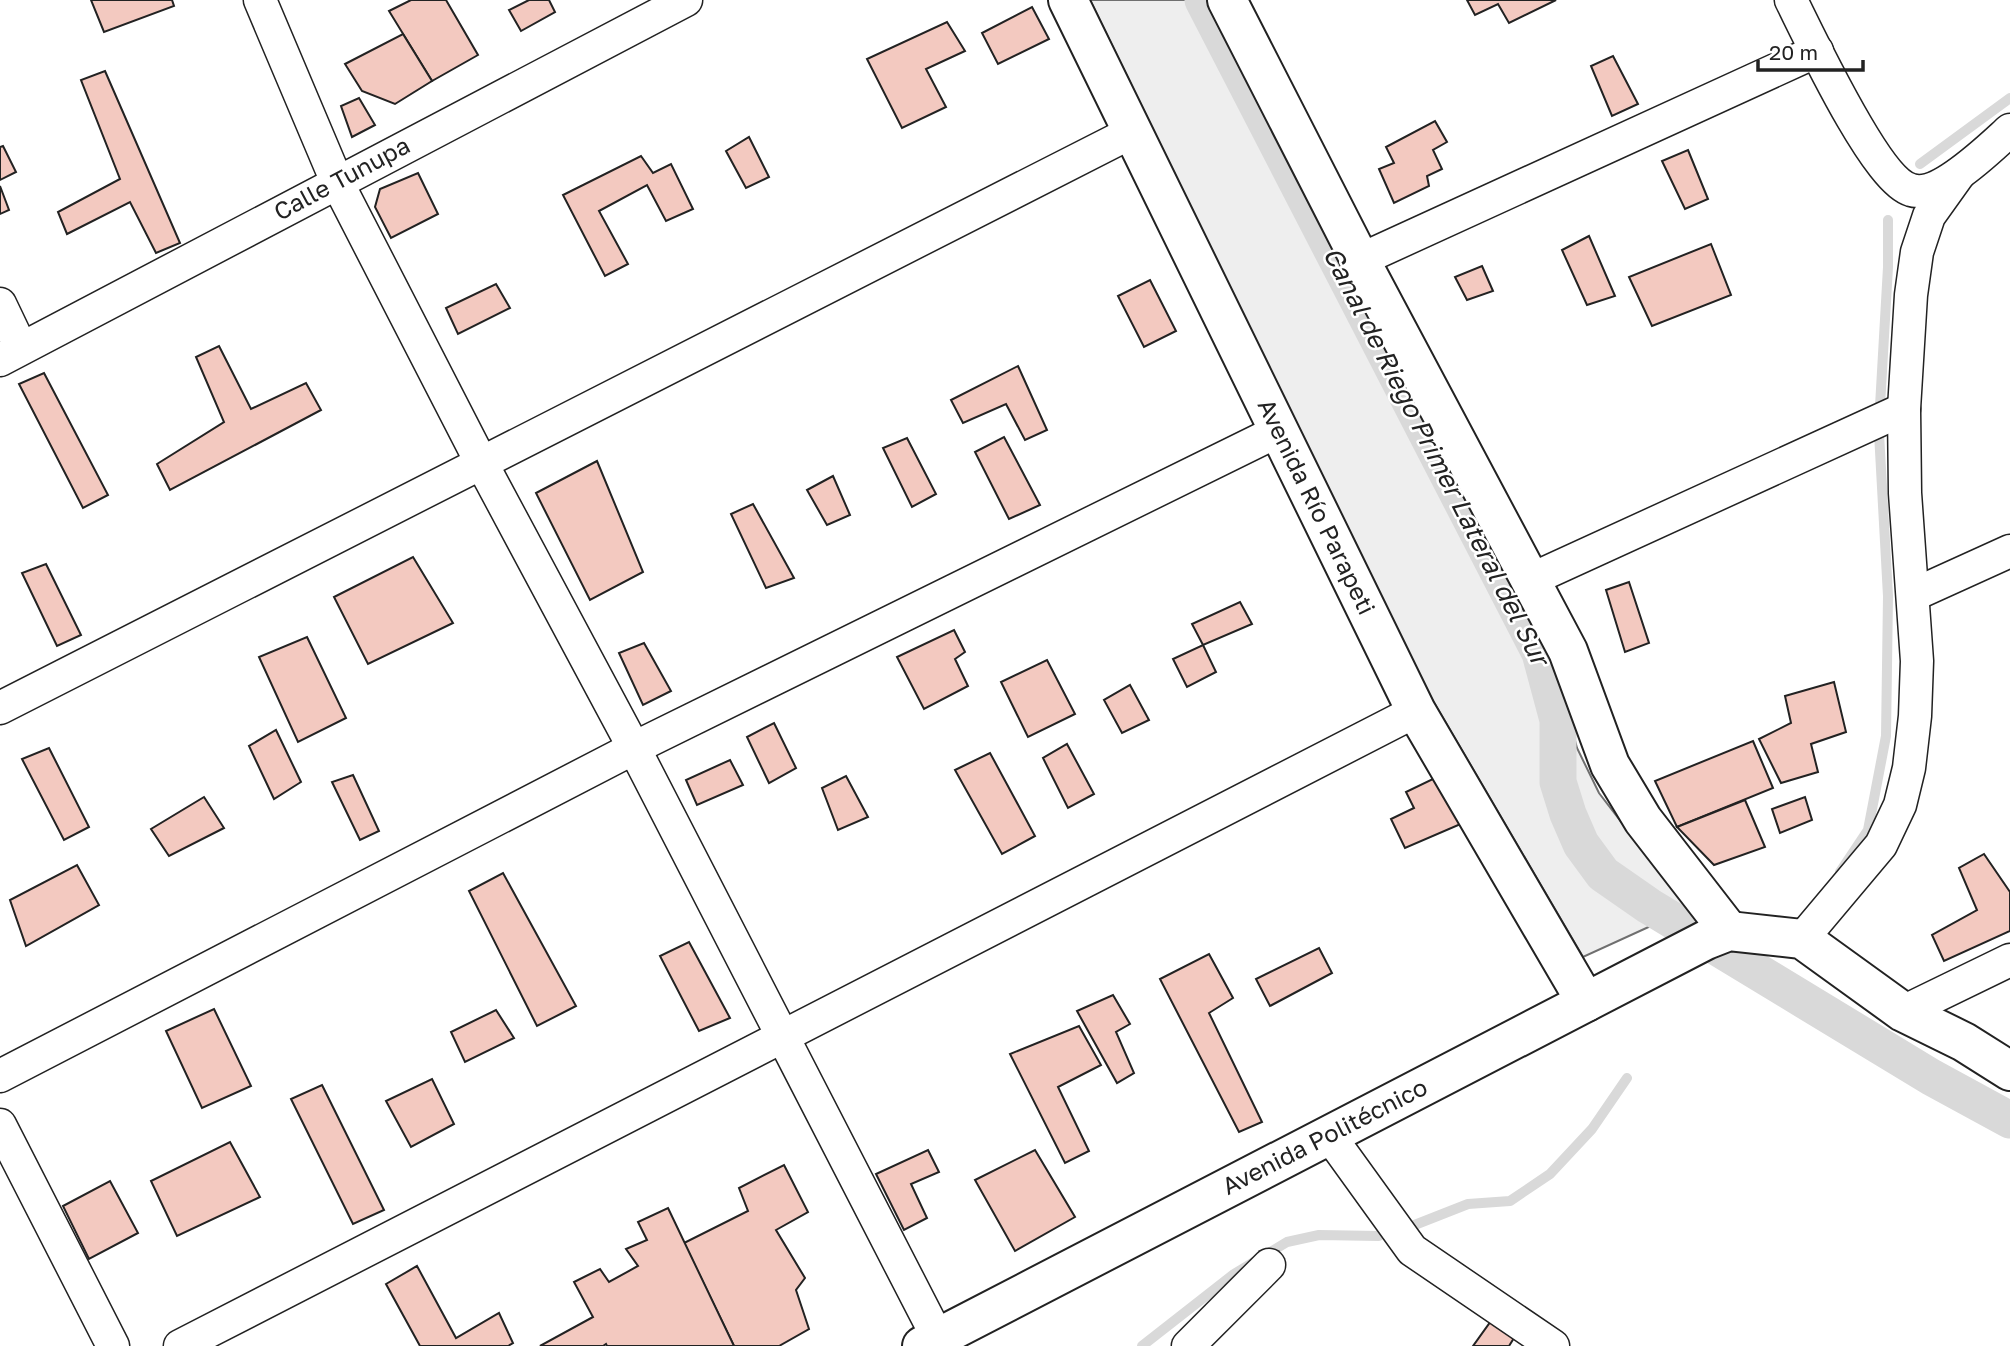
<svg xmlns="http://www.w3.org/2000/svg" width="2010" height="1346" font-family="'Golos Text',sans-serif">
<rect width="100%" height="100%" fill="#fff"/>
<polygon fill="#eee" stroke="#6f6f6f" stroke-width="2" points="1090,0 1213,0 1549,644 1577,748 1599,793 1688,909 1583,957 1422,682"/>
<g fill="none" stroke-linecap="round" stroke-linejoin="round">
<g stroke="#d9d9d9" stroke-width="10">
<polyline points="1920,164 2010,98"/>
<polyline points="1880,406 1888,267 1888,220"/>
<polyline points="1840,872 1868,830 1886,736 1888,596 1879,433"/>
<polyline points="1412,1226 1468,1204 1510,1201 1550,1174 1592,1129 1627,1078"/>
<polyline points="1142,1346 1234,1274 1287,1242 1319,1235 1379,1236"/>
</g>
<polyline stroke="#d9d9d9" stroke-width="37" points="1203,0 1540,653 1558,720 1558,782 1568,814 1581,844 1603,874 1649,906 1931,1077 2010,1120"/>
</g>
<g fill="#f3c9c0" stroke="#222" stroke-width="2">
<polygon points="91,0 172,0 174,6 104,32"/>
<polygon points="411,0 446,0 478,55 432,81 389,11"/>
<polygon points="529,0 549,0 555,12 521,31 509,10"/>
<polygon points="1467,0 1556,0 1509,23 1498,4 1475,15"/>
<polygon points="1032,7 1049,39 998,64 982,33"/>
<polygon points="947,22 965,51 926,69 946,107 902,128 867,59"/>
<polygon points="403,34 432,81 395,104 362,91 345,64"/>
<polygon points="1613,56 1638,104 1612,116 1591,66"/>
<polygon points="105,71 180,243 156,253 130,202 67,234 58,212 120,179 81,80"/>
<polygon points="359,98 375,125 352,137 341,106"/>
<polygon points="1435,121 1447,142 1433,150 1442,169 1427,176 1429,186 1394,203 1379,169 1394,163 1386,147"/>
<polygon points="749,137 769,177 746,188 726,151"/>
<polygon points="3,146 16,172 0,180 0,147"/>
<polygon points="1688,150 1708,199 1685,209 1662,161"/>
<polygon points="641,156 653,173 671,164 693,209 666,221 647,185 599,211 628,264 605,276 563,195"/>
<polygon points="418,173 438,214 391,238 375,207 380,189"/>
<polygon points="0,186 9,210 0,214"/>
<polygon points="1589,236 1615,296 1587,305 1562,250"/>
<polygon points="1711,244 1731,295 1652,326 1629,277"/>
<polygon points="1482,266 1493,291 1467,300 1455,277"/>
<polygon points="1150,280 1176,331 1144,347 1118,296"/>
<polygon points="496,284 510,308 458,334 446,308"/>
<polygon points="219,346 251,409 306,383 321,410 170,490 157,464 224,422 196,357"/>
<polygon points="1018,366 1047,430 1025,440 1006,404 963,423 951,400"/>
<polygon points="44,373 108,495 83,508 19,384"/>
<polygon points="1004,437 1040,505 1009,519 975,452"/>
<polygon points="907,438 936,494 912,507 883,448"/>
<polygon points="597,461 643,572 590,600 536,493"/>
<polygon points="833,476 850,515 827,525 807,490"/>
<polygon points="753,504 794,578 766,588 731,514"/>
<polygon points="413,557 453,623 368,664 334,597"/>
<polygon points="46,564 81,635 57,646 22,573"/>
<polygon points="1629,582 1649,643 1625,652 1606,590"/>
<polygon points="1240,602 1252,624 1203,645 1192,624"/>
<polygon points="954,630 965,652 955,659 968,686 924,709 897,657"/>
<polygon points="307,637 346,718 298,742 259,657"/>
<polygon points="644,643 671,691 643,705 619,653"/>
<polygon points="1203,645 1216,672 1187,687 1173,659"/>
<polygon points="1047,660 1075,714 1028,737 1001,682"/>
<polygon points="1834,682 1846,732 1811,744 1818,772 1781,783 1759,739 1791,723 1785,696"/>
<polygon points="1130,685 1149,720 1122,733 1104,700"/>
<polygon points="774,723 796,768 769,783 747,737"/>
<polygon points="276,730 301,782 274,799 249,746"/>
<polygon points="1753,741 1773,788 1677,827 1655,781"/>
<polygon points="1067,744 1094,794 1068,808 1043,758"/>
<polygon points="49,748 89,827 64,840 22,759"/>
<polygon points="990,753 1035,836 1002,854 955,770"/>
<polygon points="730,760 743,785 697,805 686,780"/>
<polygon points="353,775 379,831 360,840 332,782"/>
<polygon points="846,776 868,817 838,830 822,788"/>
<polygon points="1439,776 1463,823 1405,848 1391,819 1414,808 1406,792"/>
<polygon points="204,797 224,828 169,856 151,829"/>
<polygon points="1805,797 1812,820 1780,833 1772,809"/>
<polygon points="1745,800 1765,847 1714,865 1677,827"/>
<polygon points="1984,854 2010,892 2010,931 1944,961 1932,935 1977,910 1959,868"/>
<polygon points="77,865 99,905 26,946 10,900"/>
<polygon points="503,873 576,1006 537,1026 469,891"/>
<polygon points="689,942 730,1018 699,1031 660,956"/>
<polygon points="1319,948 1332,973 1270,1006 1256,979"/>
<polygon points="1209,954 1233,998 1209,1013 1262,1122 1239,1132 1160,979"/>
<polygon points="1113,995 1130,1024 1116,1032 1134,1073 1117,1083 1077,1011"/>
<polygon points="214,1009 251,1086 202,1108 166,1031"/>
<polygon points="496,1010 514,1038 465,1062 451,1032"/>
<polygon points="1079,1026 1101,1065 1058,1087 1089,1151 1065,1163 1010,1054"/>
<polygon points="432,1079 454,1124 411,1147 386,1101"/>
<polygon points="322,1085 384,1210 353,1224 291,1099"/>
<polygon points="230,1142 260,1197 177,1236 151,1181"/>
<polygon points="928,1150 939,1172 911,1184 927,1218 904,1230 876,1174"/>
<polygon points="1035,1150 1075,1217 1015,1251 975,1180"/>
<polygon points="784,1165 808,1212 776,1230 805,1278 796,1290 809,1329 779,1346 734,1346 684,1243 748,1211 739,1188"/>
<polygon points="110,1181 138,1233 89,1259 63,1206"/>
<polygon points="668,1208 734,1346 607,1346 606,1344 603,1346 540,1346 593,1317 574,1282 600,1269 609,1282 638,1266 626,1249 647,1240 638,1222"/>
<polygon points="417,1266 456,1338 499,1313 513,1343 508,1346 420,1346 386,1284"/>
<polygon points="1491,1321 1514,1338 1509,1346 1473,1346"/>
</g>
<g fill="none" stroke-linecap="round" stroke-linejoin="round">
<g stroke="#222" stroke-width="35">
<g id="street">
<polyline points="260,0 337,182 482,464 634,748 938,1338"/>
<path d="M 1791,0 C 1809,36 1876,180 1911,190 C 1939,199 1990,148 2010,130"/>
<polyline points="1360,260 1817,51"/>
<polyline points="0,304 21,348"/>
<polyline points="0,360 686,0"/>
<polyline points="1530,580 1904,409"/>
<polyline points="1913,595 2010,551"/>
<polyline points="0,708 1132,132"/>
<polyline points="1802,939 1881,845 1900,805 1909,768 1915,716 1917,661 1905,493 1904,409 1911,295 1917,252 1929,216 1959,174"/>
<polyline points="1903,1012 2010,960"/>
<polyline points="0,1076 634,748 1278,431"/>
<polyline points="0,1125 113,1346"/>
<polyline points="1329,1135 1412,1250 1553,1346"/>
<polyline points="180,1346 1416,711"/>
<polyline points="1188,1346 1269,1265"/>
</g>
</g>
<g stroke="#222" stroke-width="42">
<g id="secondary">
<polyline points="1068,0 1416,711 1586,1002"/>
<polyline points="1227,0 1360,260 1568,651 1610,765 1643,820 1729,931"/>
<polyline points="922,1346 1706,940 1729,931 1802,939 1903,1012 1964,1042 2010,1071"/>
</g>
</g>
<use href="#street" stroke="#fff" stroke-width="32"/>
<use href="#secondary" stroke="#fff" stroke-width="38"/>
</g>
<g text-anchor="middle" stroke-width="5" stroke-linejoin="round" paint-order="stroke">
<g font-size="24" fill="#222" stroke="#fff">
<text transform="translate(342 179) rotate(-28)" y="8">Calle Tunupa</text>
<text transform="translate(1316 507) rotate(64)" y="8">Avenida Río Parapeti</text>
<text transform="translate(1325 1137) rotate(-27)" y="8">Avenida Politécnico</text>
</g>
<g font-size="26" font-style="italic" fill="#222" stroke="#fff">
<text transform="translate(1436 456) rotate(63)" y="9">Canal de Riego Primer Lateral del Sur</text>
</g>
</g>
<path d="M1758 60v10h105v-10" fill="none" stroke="#222222" stroke-width="3.5"/>
<text x="1769" y="60" font-size="21" fill="#222222" stroke="#ffffff" stroke-width="5" paint-order="stroke">20 m</text>
</svg>
